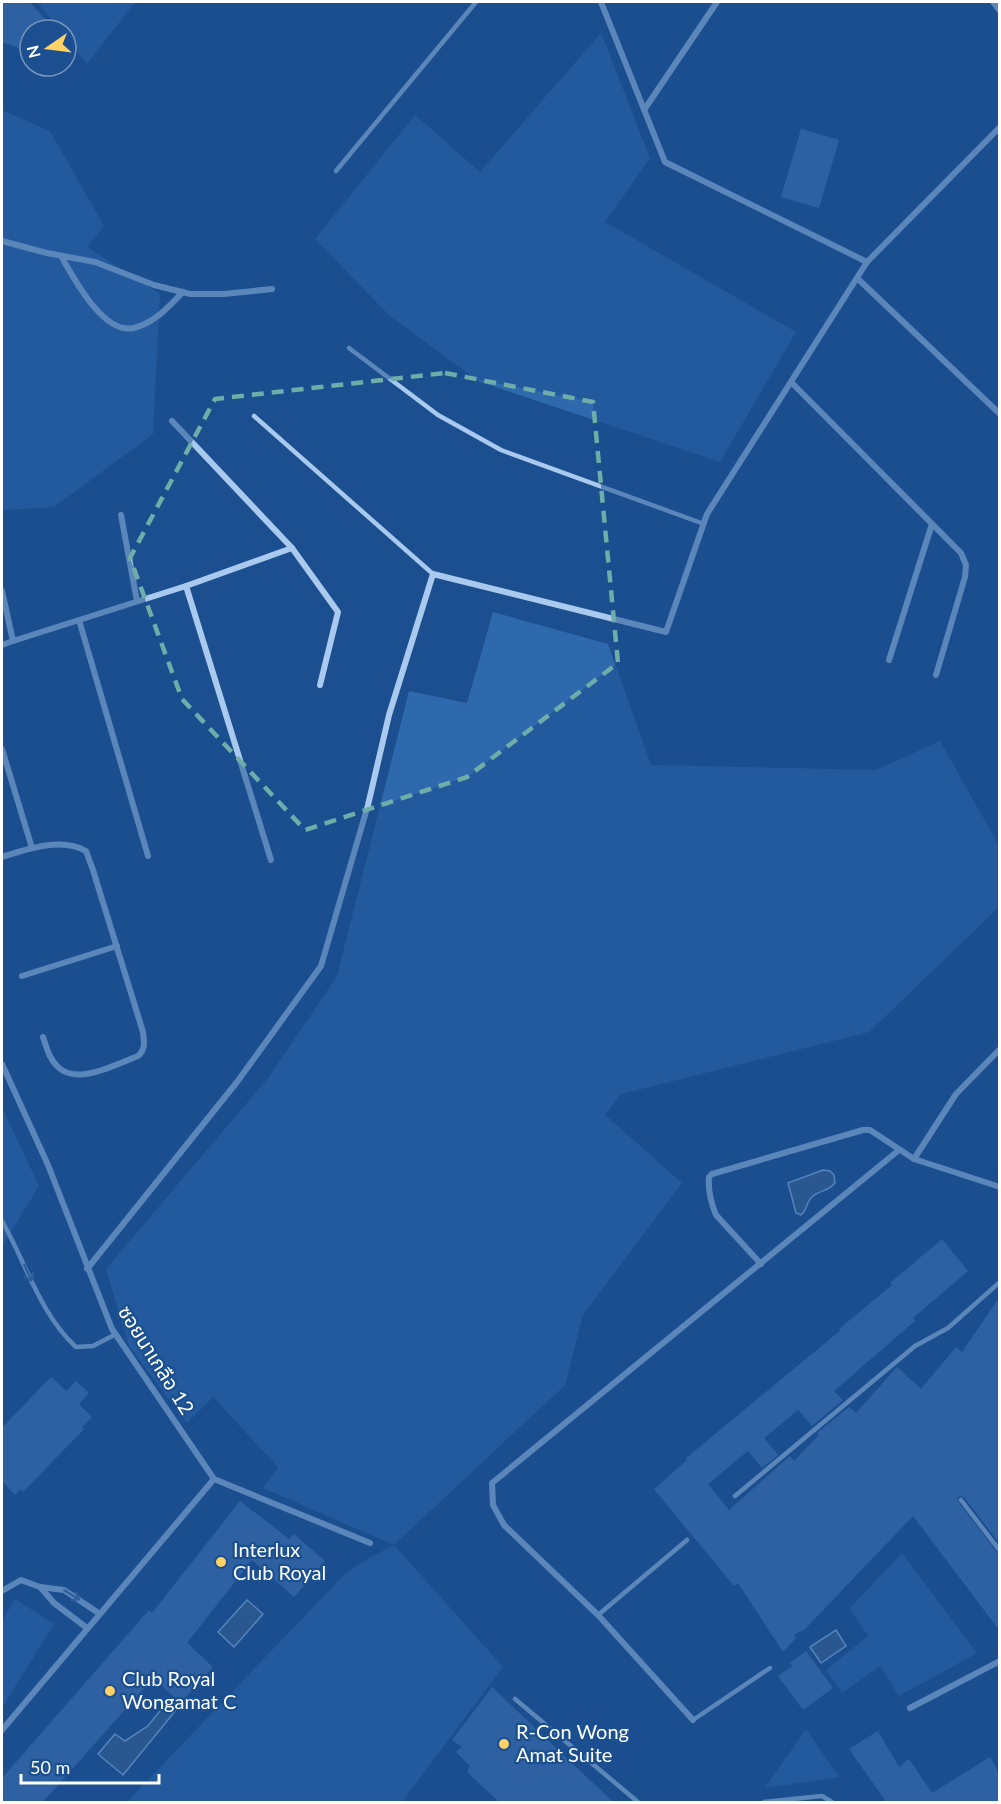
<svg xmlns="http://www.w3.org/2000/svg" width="1001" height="1804" font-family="Lato,'Noto Sans Thai',sans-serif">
<rect width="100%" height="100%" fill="#1b4f8f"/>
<g fill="#2e69ad">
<polygon points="37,2 135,2 87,64 66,38 66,30 60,30"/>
<polygon points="601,33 650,158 605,222 796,332 720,462 480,382 390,316 315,239 415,115 480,172"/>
<polygon points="2,110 50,131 104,226 87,247 160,294 153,434 54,507 2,510"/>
<polygon points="493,612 608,644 651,765 876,770 940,741 999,846 999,907 869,1032 621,1094 605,1115 682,1183 583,1315 565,1385 394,1545 503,1667 402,1802 127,1802 343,1576 364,1561 394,1545 263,1488 278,1467 213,1397 187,1423 129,1346 106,1269 269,1077 337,976 409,691 467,703"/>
<polygon points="2,1108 39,1186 2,1246"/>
<polygon points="902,1553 977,1653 899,1696 880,1666 842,1693 826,1670 868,1636 850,1608"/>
<polygon points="15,1599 54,1624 3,1706 2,1621"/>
<polygon points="806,1729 839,1777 765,1788"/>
</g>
<g fill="#3c6290" stroke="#9cc4f0" stroke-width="1.5">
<path d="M 823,1170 L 830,1171 L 834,1175 L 835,1183 C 828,1192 819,1190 812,1197 C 806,1202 808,1209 801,1215 L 796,1213 L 788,1183 Z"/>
<polygon points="247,1600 263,1614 234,1647 218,1632"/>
<polygon points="836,1630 846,1646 821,1663 810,1647"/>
<polygon points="167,1702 176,1710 123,1775 98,1754 115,1734 125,1741 148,1726"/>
</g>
<g fill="#4478b7">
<polygon points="2,2 30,2 55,30 30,30 30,52 2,42"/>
<polygon points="801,129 839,140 819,208 781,197"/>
<polygon points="942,1239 968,1271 913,1318 915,1321 834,1391 843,1400 812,1426 798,1410 764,1438 778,1455 762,1468 748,1451 708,1484 729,1510 790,1456 794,1461 819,1435 817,1433 849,1407 856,1413 897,1367 921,1389 956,1347 962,1352 999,1298 999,1543 964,1497 959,1496 957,1500 999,1555 999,1630 913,1516 805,1629 794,1635 796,1638 783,1652 738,1583 734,1586 654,1489 687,1460 686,1458 841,1330 839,1329 892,1285 890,1283"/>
<polygon points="51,1377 66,1391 76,1381 89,1393 79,1404 92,1417 82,1427 84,1429 23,1492 21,1489 15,1495 2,1481 2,1428"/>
<polygon points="240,1501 289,1539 294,1534 325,1561 294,1597 252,1560 187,1643 213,1667 181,1703 153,1678 42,1803 2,1803 2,1778 149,1610 152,1613"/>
<polygon points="806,1651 833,1688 803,1710 778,1676 792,1666 790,1663"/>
<polygon points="492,1687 614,1803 500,1803 467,1772 470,1766 456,1752 462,1747 452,1740"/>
<polygon points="878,1731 899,1767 909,1759 932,1793 990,1757 999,1773 999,1803 887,1803 849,1749"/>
</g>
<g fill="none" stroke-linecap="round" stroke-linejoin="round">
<g stroke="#a9c9ee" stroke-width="4.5">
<polyline points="336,171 476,2"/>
<polyline points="349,348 438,415 501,450 704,524"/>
<polyline points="254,416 433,574"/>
<path d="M 2,1221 C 26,1263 40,1314 76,1347 L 93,1346 L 116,1334"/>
<polyline points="735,1496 915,1346 948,1328 1000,1282"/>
<polyline points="961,1500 1000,1551"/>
<polyline points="598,1615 687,1540"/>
<polyline points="515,1699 638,1802"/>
<polyline points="693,1720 770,1668"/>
<polyline points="764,1802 822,1796 832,1802"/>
</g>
<g stroke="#a9c9ee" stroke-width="6">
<polyline points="601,2 665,162 867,262"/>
<polyline points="993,2 1000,11"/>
<polyline points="644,110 717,2"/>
<polyline points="2,241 47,253 95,262 154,285 190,294 224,294 272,289"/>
<path d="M 61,256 C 74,278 103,335 134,328 C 155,323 169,306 183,292"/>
<polyline points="857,278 1000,414"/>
<polyline points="791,382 961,553 966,565 965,577 936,675"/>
<polyline points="121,515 137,601"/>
<polyline points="292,548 338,612 320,685"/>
<polyline points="186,586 271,860"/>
<polyline points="2,591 13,641 2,645"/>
<polyline points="79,620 148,856"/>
<polyline points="13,641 186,586 292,548 172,421"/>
<polyline points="889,660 932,524"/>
<polyline points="2,749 32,848"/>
<path d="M 2,857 C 27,849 62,837 86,851 L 93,870 L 143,1032 C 144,1041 146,1049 138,1056 C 117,1064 77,1086 58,1067 C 49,1059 47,1048 43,1037"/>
<polyline points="22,976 117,946"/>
<polyline points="2,1064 48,1165 112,1329 214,1479 370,1543"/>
<polyline points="914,1159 956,1094 1000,1049"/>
<path d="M 761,1264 L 716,1215 C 711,1203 708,1189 709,1177 L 712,1174 L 863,1130 L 870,1130 L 914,1159 L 1000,1187"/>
<polyline points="87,1269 237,1082 321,966 368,805 389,715 433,574 666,632 707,514 867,262 1000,127"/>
<polyline points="41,1588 54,1603 87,1628"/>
<polyline points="2,1591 21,1580 40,1587 64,1590 100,1614"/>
<polyline points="910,1708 1000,1661"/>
<polyline points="693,1720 598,1615 504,1525 493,1505 492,1483 899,1150"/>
<polyline points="2,1730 214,1479"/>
</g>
</g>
<defs><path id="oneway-shaft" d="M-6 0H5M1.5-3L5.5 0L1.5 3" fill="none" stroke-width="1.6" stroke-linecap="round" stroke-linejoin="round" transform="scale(1.5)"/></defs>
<g stroke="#4674ac">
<use href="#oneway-shaft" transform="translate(28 1273) rotate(66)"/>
<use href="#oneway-shaft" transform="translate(72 1595) rotate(32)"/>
</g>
<path d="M0 0H1001V1804H0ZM 445,373 L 593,402 L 618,663 L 467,777 L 305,830 L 182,699 L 130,558 L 215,399 Z" fill="#1b4f8f" fill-opacity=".55" fill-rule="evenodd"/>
<path fill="none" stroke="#6fada8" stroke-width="4.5" stroke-dasharray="12 8" stroke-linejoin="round" d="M 445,373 L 593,402 L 618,663 L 467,777 L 305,830 L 182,699 L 130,558 L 215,399 Z"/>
<g fill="#ffd166" stroke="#1b4f8f" stroke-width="2">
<circle cx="221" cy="1562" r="6"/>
<circle cx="110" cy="1691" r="6"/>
<circle cx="504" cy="1744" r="6"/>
</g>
<g text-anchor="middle" stroke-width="4.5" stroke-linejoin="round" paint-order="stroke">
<g font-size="20" fill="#fff" stroke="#1b4f8f">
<text transform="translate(156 1360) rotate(58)" y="7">ซอยนาเกลือ 12</text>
</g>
<g font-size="20" fill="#fff" stroke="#1b4f8f" text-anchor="start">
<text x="233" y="1557">Interlux<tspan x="233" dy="23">Club Royal</tspan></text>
<text x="122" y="1686">Club Royal<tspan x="122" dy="23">Wongamat C</tspan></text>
<text x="516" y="1739">R-Con Wong<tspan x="516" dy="23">Amat Suite</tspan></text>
</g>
</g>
<rect width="1001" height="1804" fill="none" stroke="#ffffff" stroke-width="6"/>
<g transform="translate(48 48) rotate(256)"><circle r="28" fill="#1b4f8f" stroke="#7695bc" stroke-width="1.5"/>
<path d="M0-4.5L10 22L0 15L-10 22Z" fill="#ffd166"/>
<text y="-9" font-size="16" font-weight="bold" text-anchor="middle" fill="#ffffff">N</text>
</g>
<path d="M21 1774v9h138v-9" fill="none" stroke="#ffffff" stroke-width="3"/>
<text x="30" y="1774" font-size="18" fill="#ffffff" stroke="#1b4f8f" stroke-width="4.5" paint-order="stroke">50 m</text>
</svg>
